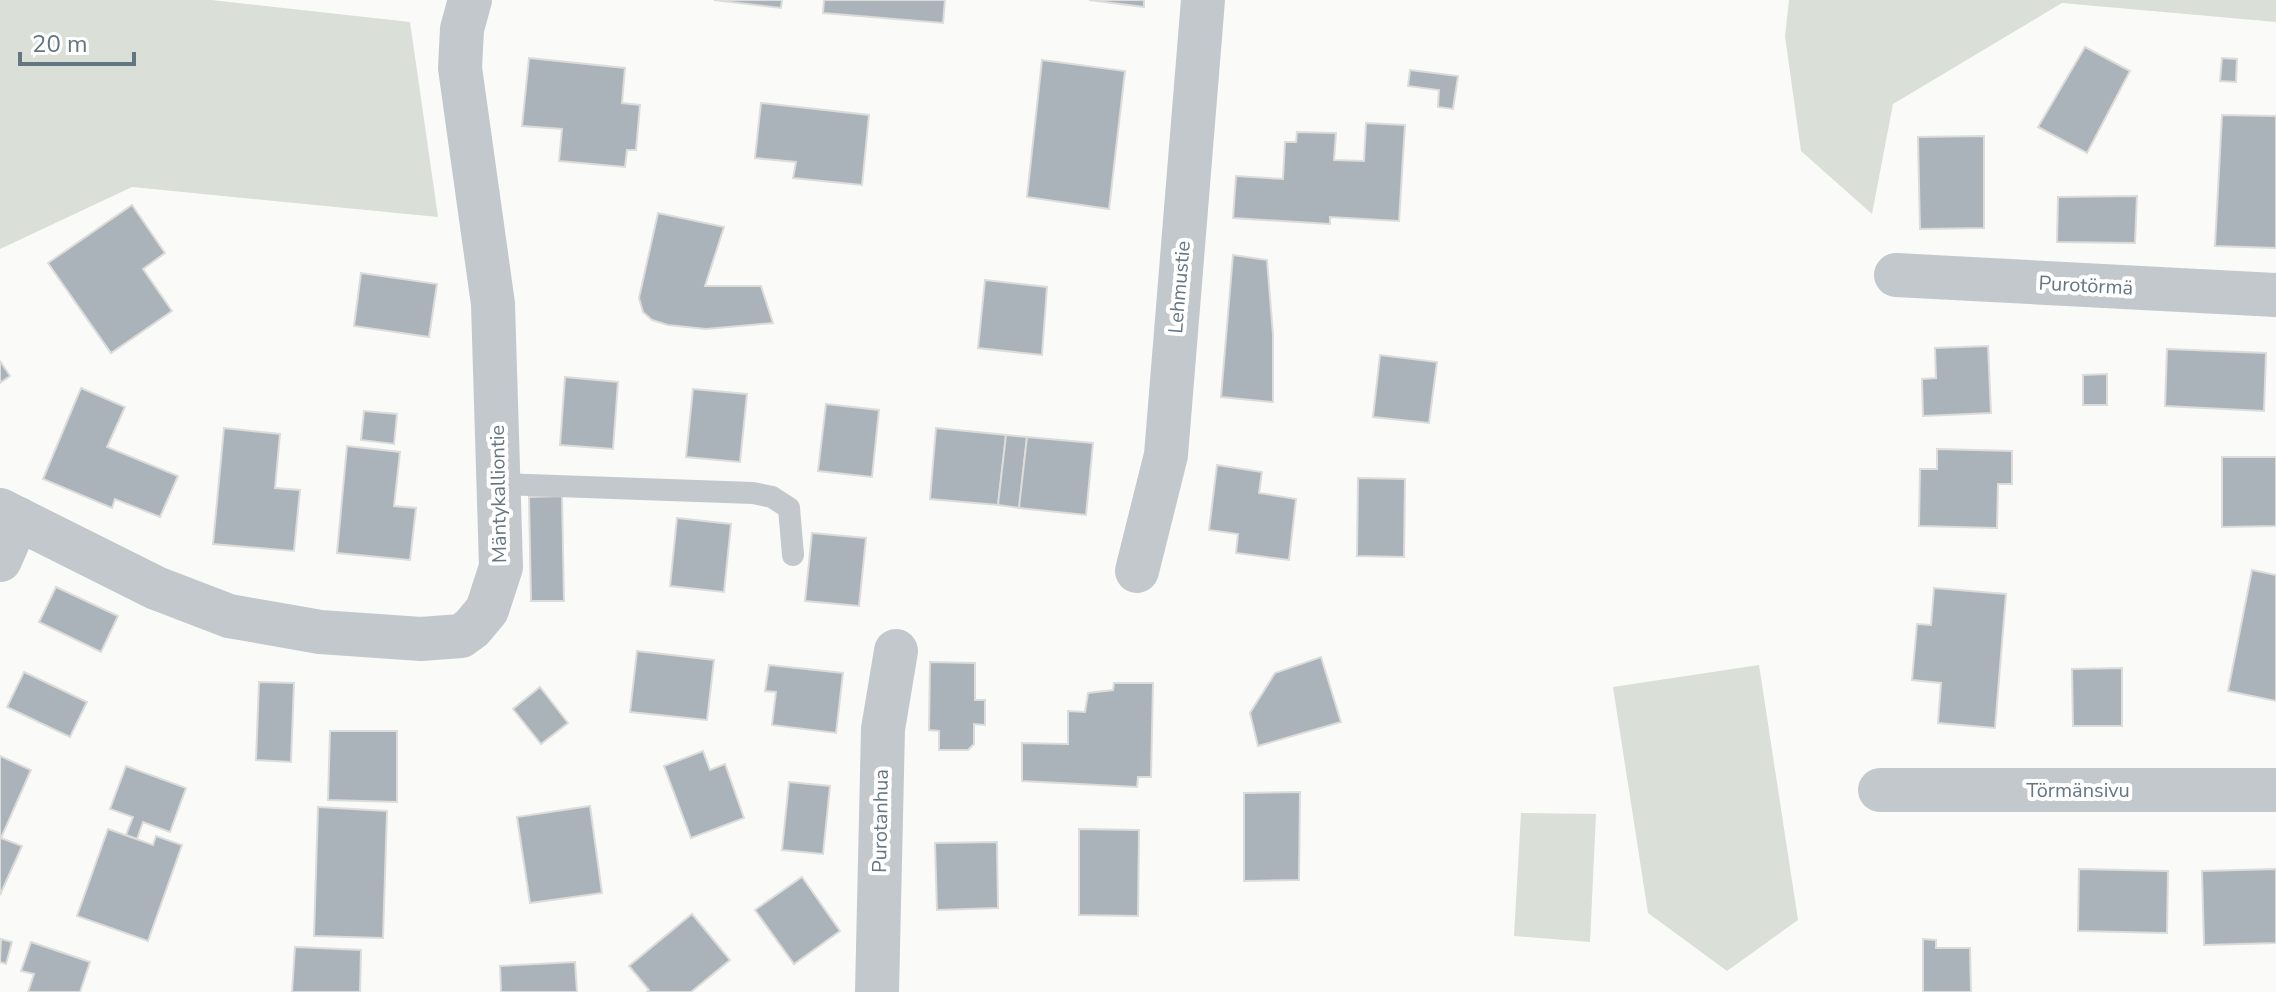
<svg xmlns="http://www.w3.org/2000/svg" width="2276" height="992" font-family="'Nunito Sans',sans-serif">
<rect width="100%" height="100%" fill="#fafaf8"/>
<g fill="#dadfd7">
<polygon points="0,0 211,0 410,22 438,217 132,187 0,249"/>
<polygon points="1789,0 2276,0 2276,22 2062,3 1893,104 1872,214 1801,151 1785,36"/>
<polygon points="1759,665 1798,920 1727,971 1648,913 1613,687"/>
<polygon points="1521,813 1596,814 1590,942 1514,936"/>
</g>
<g fill="#aab3b9" stroke="#dcdcda" stroke-width="2">
<polygon points="714,0 782,0 781,8"/>
<polygon points="824,0 945,0 943,23 823,13"/>
<polygon points="1089,0 1144,0 1144,7"/>
<polygon points="2085,47 2130,71 2087,153 2038,127"/>
<polygon points="529,58 625,68 622,103 640,105 636,150 627,150 625,167 559,161 562,129 522,126"/>
<polygon points="2222,58 2237,59 2236,82 2220,81"/>
<polygon points="1042,60 1125,71 1109,209 1027,197"/>
<polygon points="1410,70 1458,76 1453,109 1438,107 1439,90 1408,86"/>
<polygon points="761,103 869,115 862,185 793,178 796,162 755,158"/>
<polygon points="2222,115 2276,116 2276,248 2215,246"/>
<polygon points="1366,123 1405,125 1399,221 1330,217 1330,224 1233,218 1236,176 1283,179 1285,142 1296,142 1297,132 1336,133 1334,160 1364,161"/>
<polygon points="1984,136 1984,228 1920,229 1918,137"/>
<polygon points="2137,196 2135,243 2057,242 2058,197"/>
<polygon points="132,205 165,253 143,269 172,311 111,353 48,263"/>
<polygon points="658,213 724,227 705,286 761,286 773,323 706,329 668,325 652,320 643,312 639,298"/>
<polygon points="1233,255 1267,260 1273,335 1273,402 1221,397"/>
<polygon points="361,273 437,284 429,337 354,326"/>
<polygon points="985,280 1047,287 1042,355 978,348"/>
<polygon points="1988,346 1991,413 1923,416 1922,379 1936,378 1935,348"/>
<polygon points="2167,349 2266,353 2264,411 2165,406"/>
<polygon points="1380,355 1437,362 1429,423 1373,417"/>
<polygon points="0,361 10,376 0,383"/>
<polygon points="2107,374 2107,405 2083,405 2083,375"/>
<polygon points="565,377 618,382 613,449 560,445"/>
<polygon points="81,388 125,407 107,447 178,476 160,517 115,499 112,508 43,479"/>
<polygon points="693,389 747,394 740,462 686,457"/>
<polygon points="826,404 879,410 872,477 818,471"/>
<polygon points="364,411 397,414 394,444 361,440"/>
<polygon points="224,428 280,434 275,488 300,490 294,551 213,544"/>
<polygon points="936,428 1006,435 998,505 930,499"/>
<polygon points="1006,435 1027,437 1019,508 998,505"/>
<polygon points="1027,437 1093,443 1086,515 1019,508"/>
<polygon points="347,446 400,452 394,506 416,508 410,560 337,553"/>
<polygon points="1937,449 2012,451 2012,484 1998,484 1997,528 1919,526 1920,469 1937,469"/>
<polygon points="2222,457 2276,457 2276,526 2222,527"/>
<polygon points="1217,465 1262,472 1259,493 1296,499 1289,560 1236,553 1238,534 1209,530"/>
<polygon points="1358,478 1405,479 1404,557 1357,556"/>
<polygon points="562,496 564,601 531,601 529,497"/>
<polygon points="677,518 731,524 724,592 670,586"/>
<polygon points="812,533 866,538 859,606 805,601"/>
<polygon points="2252,570 2276,575 2276,701 2228,691"/>
<polygon points="56,587 118,616 101,652 39,622"/>
<polygon points="1934,588 2006,594 1995,728 1938,723 1941,683 1912,680 1917,624 1931,625"/>
<polygon points="637,651 714,660 707,720 630,712"/>
<polygon points="1321,657 1341,722 1258,746 1250,713 1275,673"/>
<polygon points="930,662 975,663 975,700 985,700 985,725 974,724 974,744 968,750 939,750 939,731 929,730"/>
<polygon points="769,665 843,673 836,733 772,725 776,692 765,691"/>
<polygon points="2122,668 2122,726 2073,726 2072,669"/>
<polygon points="24,672 87,702 70,737 7,707"/>
<polygon points="259,682 294,683 291,762 256,760"/>
<polygon points="1114,683 1153,683 1151,777 1138,777 1137,787 1022,781 1022,743 1068,744 1068,711 1085,712 1088,693 1113,690"/>
<polygon points="540,687 568,723 541,744 513,709"/>
<polygon points="330,731 397,731 397,802 328,800"/>
<polygon points="703,751 710,770 725,764 744,818 691,838 664,766"/>
<polygon points="0,756 31,770 1,838 22,846 0,895"/>
<polygon points="126,766 186,788 170,832 143,822 137,839 126,835 133,817 110,809"/>
<polygon points="789,782 830,786 823,854 782,850"/>
<polygon points="1300,792 1299,880 1244,881 1244,793"/>
<polygon points="590,806 602,893 530,903 517,817"/>
<polygon points="318,807 387,811 383,938 314,936"/>
<polygon points="108,829 153,845 156,836 182,845 148,941 77,916"/>
<polygon points="1079,829 1139,830 1138,916 1079,915"/>
<polygon points="997,842 998,908 937,910 935,843"/>
<polygon points="2079,869 2168,871 2167,933 2078,931"/>
<polygon points="2276,869 2276,943 2204,945 2202,871"/>
<polygon points="802,877 840,931 794,964 755,910"/>
<polygon points="692,914 730,960 691,992 647,992 649,990 629,966"/>
<polygon points="1,939 12,942 6,964 0,962"/>
<polygon points="1923,939 1936,940 1936,948 1970,948 1971,992 1923,992"/>
<polygon points="31,942 90,962 80,992 28,992 34,974 21,971"/>
<polygon points="295,947 361,950 360,992 292,992"/>
<polygon points="575,962 577,992 501,992 500,966"/>
</g>
<g fill="none" stroke-linecap="round" stroke-linejoin="round">
<polyline stroke="#c3c8cc" stroke-width="22" points="498,484 753,493 772,497 789,508 793,555"/>
<g stroke="#c3c8cc" stroke-width="44">
<polyline points="1896,275 2276,295"/>
<polyline points="0,510 156,588 229,616 320,632 421,639 461,636 472,628 487,610 501,567 493,304 460,68 462,29 470,0"/>
<polyline points="0,560 18,519"/>
<polyline points="1137,571 1166,455 1203,0"/>
<polyline points="1880,790 2276,790"/>
<polyline points="877,992 883,729 896,651"/>
</g>
</g>
<g text-anchor="middle" stroke-width="8" stroke-linejoin="round" paint-order="stroke">
<g font-size="20" fill="#657683" stroke="#fff">
<text transform="translate(2086 285) rotate(3)" y="7">Purotörmä</text>
<text transform="translate(1179 287) rotate(-85)" y="7">Lehmustie</text>
<text transform="translate(498 494) rotate(-91)" y="7">Mäntykalliontie</text>
<text x="2078" y="797">Törmänsivu</text>
<text transform="translate(880 821) rotate(-89)" y="7">Purotanhua</text>
</g>
</g>
<path d="M20 52v12h114v-12" fill="none" stroke="#657683" stroke-width="4"/>
<text x="32" y="52" font-size="24" fill="#657683" stroke="#ffffff" stroke-width="6" paint-order="stroke">20 m</text>
</svg>
